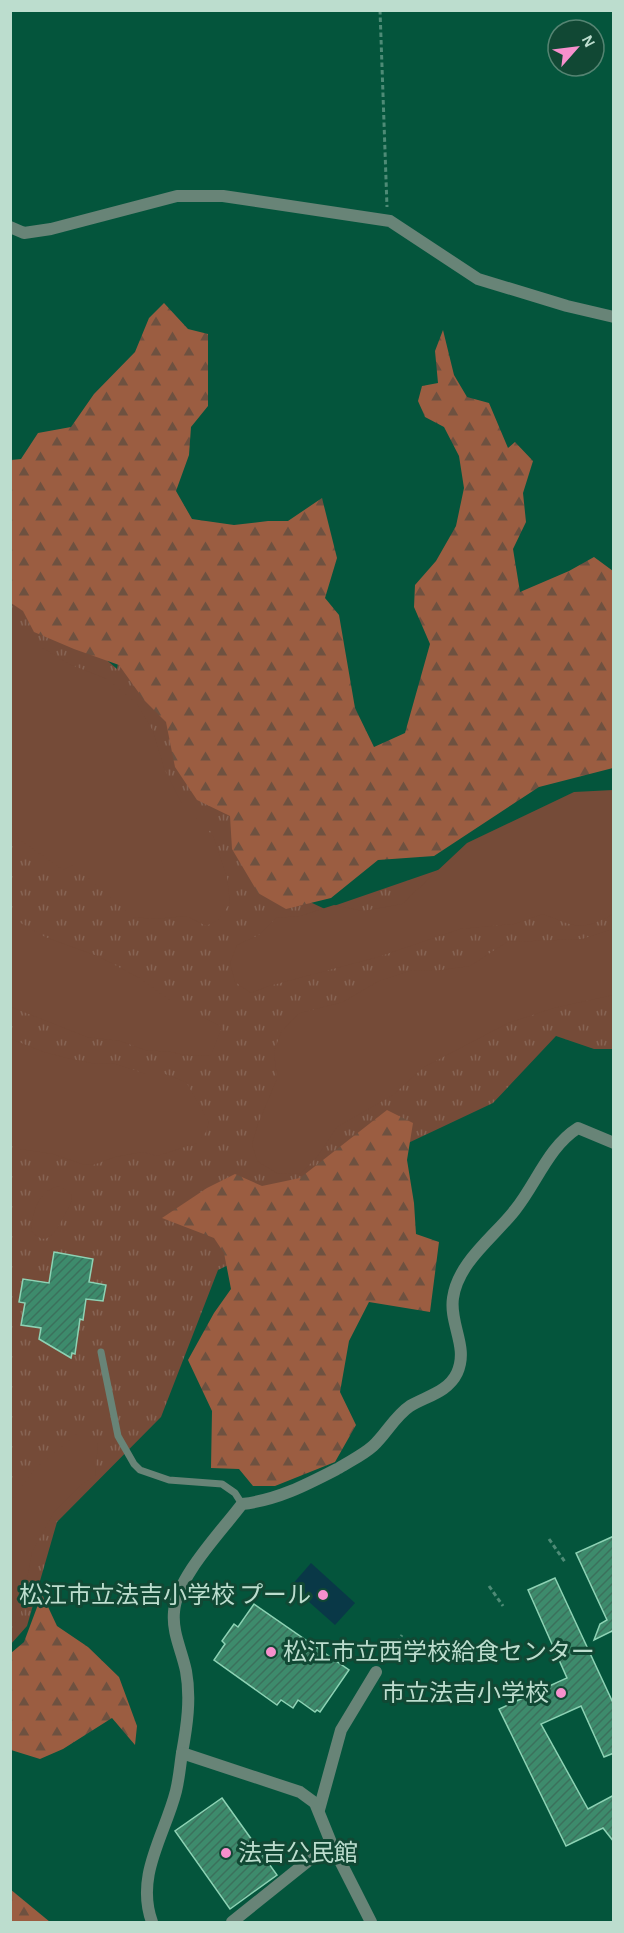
<svg xmlns="http://www.w3.org/2000/svg" width="624" height="1933" font-family="'Alegreya Sans','Noto Sans JP',sans-serif">
<defs>
<pattern id="grass-tufts" width="24" height="20" patternUnits="userSpaceOnUse" patternTransform="scale(1.5)"><rect width="24" height="20" fill="#754b38"/><path d="M3 7l-1-3M5 7V3M7 7l1-3M15 17l-1-3M17 17v-4M19 17l1-3" fill="none" stroke="#876454"/></pattern>
<pattern id="forest-firs" width="22" height="20" patternUnits="userSpaceOnUse" patternTransform="scale(1.5)"><rect width="22" height="20" fill="#9b5d41"/><path d="M5 1l3.5 6h-7zM16 11l3.5 6h-7z" fill="#6e5140"/></pattern>
<pattern id="building-hatch" width="6" height="6" patternUnits="userSpaceOnUse" patternTransform="scale(1.5)"><rect width="6" height="6" fill="#3d8b6c"/><path d="M-1 1l2-2M0 6l6-6M5 7l2-2" fill="none" stroke="#3b715c"/></pattern>
</defs>
<rect width="100%" height="100%" fill="#04553c"/>
<polygon fill="url(#grass-tufts)" points="11,577 117,669 126,616 271,884 325,909 493,851 613,803 614,1049 594,1049 556,1036 493,1103 406,1144 312,1225 218,1270 161,1417 57,1522 27,1626 11,1644"/>
<g fill="url(#forest-firs)">
<polygon points="164,303 188,329 208,334 208,406 191,427 189,455 176,491 192,519 234,525 268,521 288,521 322,498 337,558 325,598 339,615 355,708 374,747 405,733 430,644 414,607 415,585 436,561 456,526 464,488 459,456 444,427 425,417 418,401 422,386 438,383 435,351 443,330 454,375 467,397 489,403 508,448 515,442 533,461 523,493 526,522 513,549 520,592 569,571 594,557 613,571 613,768 539,787 434,856 378,860 331,898 286,909 258,893 232,849 230,816 197,800 175,767 166,722 144,700 119,665 74,649 34,632 23,611 11,603 11,460 21,459 38,433 71,427 94,394 135,352 149,318"/>
<polygon points="387,1110 413,1123 407,1160 414,1203 416,1234 439,1242 430,1312 369,1302 349,1341 340,1392 356,1425 335,1462 275,1486 253,1486 239,1469 211,1468 212,1411 188,1360 214,1313 231,1289 224,1253 214,1238 162,1218 207,1188 235,1174 262,1186 300,1178"/>
<polygon points="42,1594 57,1626 88,1647 119,1677 137,1726 135,1745 112,1718 63,1749 40,1759 11,1750 11,1653 24,1642"/>
<polygon points="10,1889 50,1922 11,1922"/>
</g>
<g fill="#754b38">
<polygon points="11,618 41,647 69,664 107,679 137,704 153,731 164,768 181,802 213,836 227,877 230,903 218,920 206,926 187,916 154,919 133,917 73,865 63,870 19,839 10,819"/>
<path d="M 613,790 L 613,914 C 581,932 576,927 543,914 L 514,924 L 460,929 L 378,957 L 269,986 L 251,993 L 235,982 L 230,963 L 237,945 L 259,935 L 276,918 L 300,916 L 334,905 L 363,911 L 402,904 L 467,843 L 574,792 Z"/>
<polygon points="10,917 45,937 100,957 141,979 172,1002 222,1027 211,1055 189,1056 171,1052 145,1050 120,1041 87,1037 11,1007"/>
<polygon points="612,929 613,995 554,1008 508,1023 424,1067 393,1095 337,1127 317,1157 301,1173 278,1174 257,1161 252,1144 258,1124 277,1079 274,1051 282,1030 300,1013 343,1002 379,981 412,970 434,971 470,966 507,942 582,939"/>
<polygon points="11,1039 44,1052 67,1058 96,1064 113,1063 146,1074 165,1074 186,1082 209,1122 206,1132 197,1143 157,1156 143,1152 137,1153 115,1157 93,1165 82,1164 53,1154 20,1149 11,1143"/>
<path d="M 60,1186 L 72,1195 C 72,1206 67,1209 63,1218 C 56,1231 46,1250 31,1230 C 33,1211 38,1190 60,1186 Z"/>
<polygon points="82,1429 98,1443 95,1476 80,1486 54,1512 32,1552 20,1617 11,1628 11,1501 34,1470"/>
</g>
<polygon fill="#093847" points="311,1563 355,1603 335,1625 291,1586"/>
<g fill="url(#building-hatch)" stroke="#8dd2b4" stroke-width="1.5">
<polygon points="54,1252 93,1259 89,1282 106,1285 103,1301 86,1299 83,1320 80,1319 75,1354 72,1353 71,1358 39,1339 41,1328 21,1325 25,1303 19,1302 23,1279 49,1283"/>
<polygon points="614,1536 614,1634 612,1631 594,1640 600,1624 607,1620 576,1553"/>
<polygon points="555,1578 614,1705 614,1753 604,1757 581,1706 541,1724 588,1809 614,1795 614,1842 603,1828 566,1846 499,1709 567,1678 528,1590"/>
<polygon points="254,1604 349,1670 320,1712 317,1710 315,1712 298,1700 293,1708 281,1700 277,1705 214,1660 225,1644 222,1641 234,1624 238,1627"/>
<polygon points="222,1798 277,1875 230,1909 175,1831"/>
</g>
<g fill="none" stroke-linecap="round" stroke-linejoin="round">
<g stroke="#4e8b76" stroke-width="3" stroke-dasharray="4.5 3" stroke-linecap="butt">
<polyline points="380,10 387,207"/>
<polyline points="549,1539 565,1562"/>
<polyline points="489,1586 503,1606"/>
<polyline points="384,1661 402,1635"/>
</g>
<polyline stroke="#688477" stroke-width="7" points="101,1352 118,1436 134,1464 140,1470 169,1480 222,1484 235,1493 242,1504"/>
<g stroke="#688477" stroke-width="12">
<polyline points="10,227 24,233 51,229 177,196 223,196 390,221 478,279 567,306 614,317"/>
<path d="M 182,1753 C 187,1726 191,1698 186,1671 C 182,1651 172,1633 174,1612 C 176,1578 221,1532 242,1504 C 278,1500 308,1484 339,1468 C 350,1461 363,1455 373,1446 C 386,1434 395,1416 410,1406 C 427,1396 448,1392 457,1373 C 469,1347 449,1324 453,1298 C 458,1262 494,1237 515,1210 C 536,1184 549,1146 578,1128 L 614,1143"/>
<polyline points="319,1810 341,1730 376,1672"/>
<path d="M 152,1922 C 135,1875 165,1835 176,1791 C 179,1779 180,1766 182,1753 L 300,1792 L 315,1803 L 332,1845 L 371,1922"/>
<polyline points="232,1922 323,1849 332,1845"/>
</g>
</g>
<g fill="#f790cd" stroke="#114834" stroke-width="2">
<circle cx="323" cy="1595" r="6"/>
<circle cx="271" cy="1652" r="6"/>
<circle cx="561" cy="1693" r="6"/>
<circle cx="226" cy="1853" r="6"/>
</g>
<g text-anchor="middle" stroke-width="6" stroke-linejoin="round" paint-order="stroke">
<g font-size="24" fill="#bcddce" stroke="#114834" text-anchor="end">
<text x="311" y="1603">松江市立法吉小学校 プール</text>
<text x="283" y="1660" text-anchor="start">松江市立西学校給食センター</text>
<text x="549" y="1701">市立法吉小学校</text>
<text x="238" y="1861" text-anchor="start">法吉公民館</text>
</g>
</g>
<rect width="624" height="1933" fill="none" stroke="#bcddce" stroke-width="24"/>
<g transform="translate(576 48) rotate(62)"><circle r="28" fill="#114834" stroke="#558472" stroke-width="1.5"/>
<path d="M0-4.5L10 22L0 15L-10 22Z" fill="#f790cd"/>
<text y="-9" font-size="16" font-weight="bold" text-anchor="middle" fill="#bcddce">N</text>
</g>
</svg>
